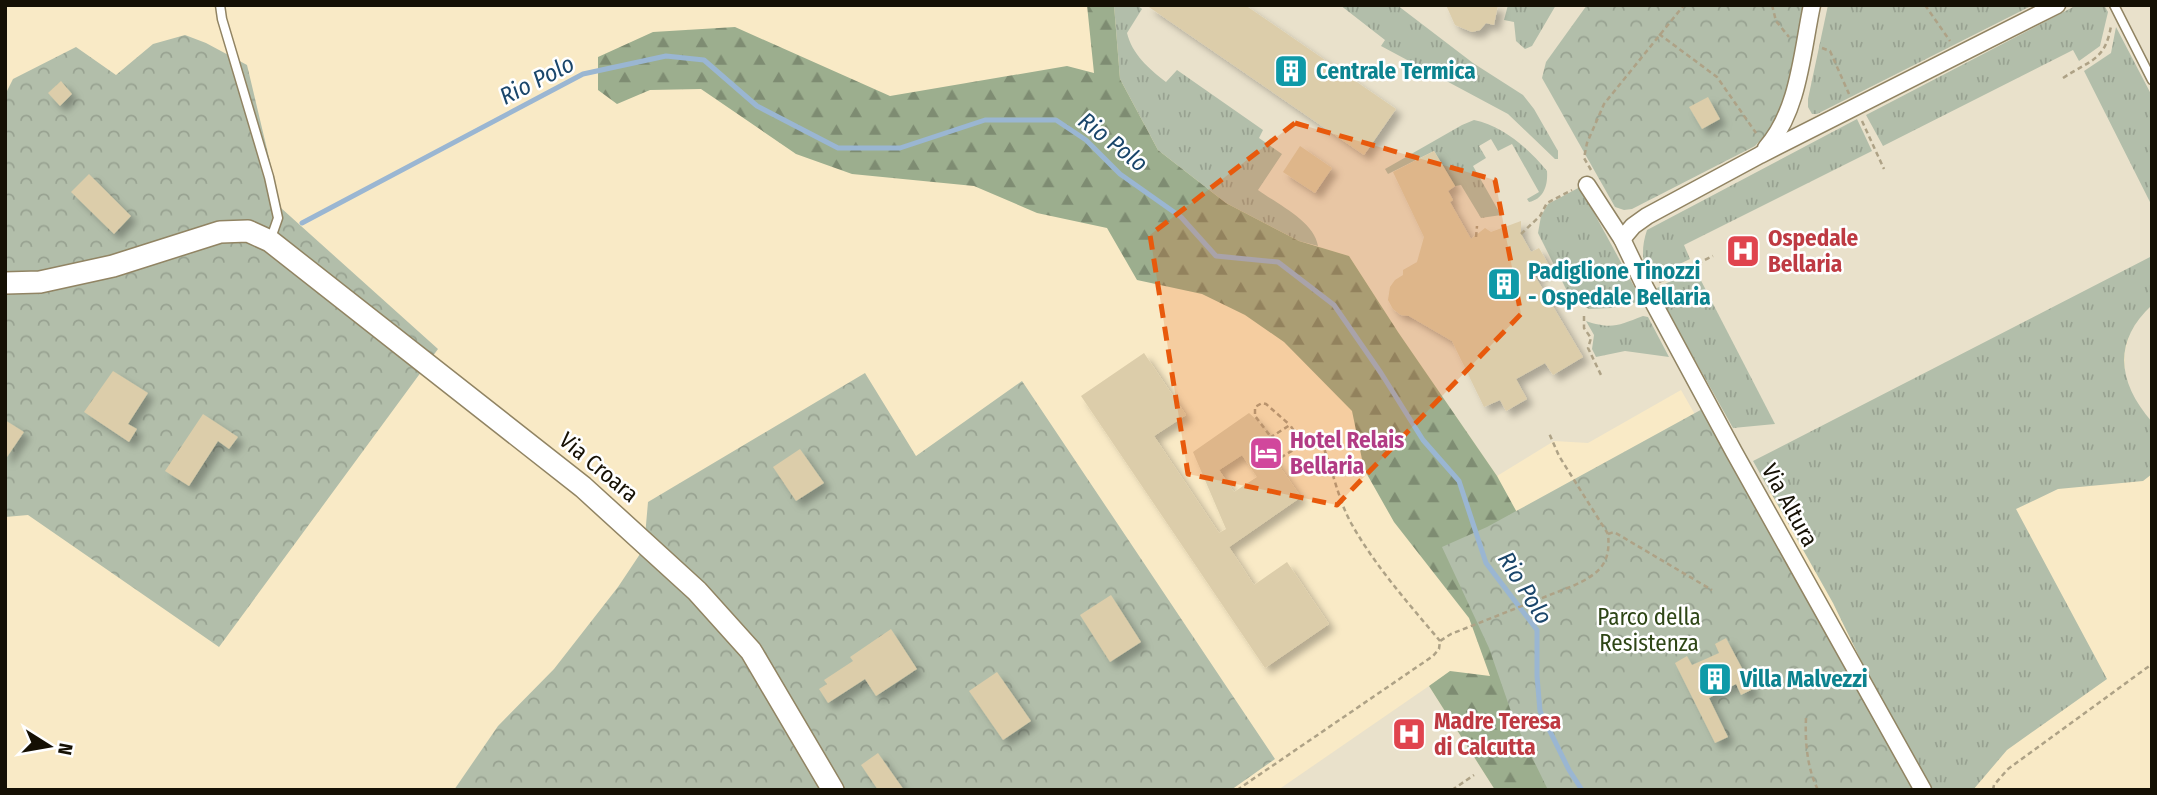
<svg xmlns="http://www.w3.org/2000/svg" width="2157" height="795" font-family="'Fira Sans Condensed',sans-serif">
<defs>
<pattern id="grass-tufts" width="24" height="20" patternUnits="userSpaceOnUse" patternTransform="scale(1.75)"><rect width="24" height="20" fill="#b2beaa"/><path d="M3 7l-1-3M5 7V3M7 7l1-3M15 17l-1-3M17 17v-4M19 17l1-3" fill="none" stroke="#98a291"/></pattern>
<pattern id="forest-firs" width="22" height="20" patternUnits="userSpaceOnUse" patternTransform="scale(1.75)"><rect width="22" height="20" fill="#9cae8e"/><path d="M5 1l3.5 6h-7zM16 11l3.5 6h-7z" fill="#7e8c72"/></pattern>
<pattern id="park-crowns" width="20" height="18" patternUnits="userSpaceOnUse" patternTransform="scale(1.75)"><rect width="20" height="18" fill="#b2beaa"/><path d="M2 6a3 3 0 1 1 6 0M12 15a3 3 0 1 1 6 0" fill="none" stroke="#98a291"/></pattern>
<filter id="shadow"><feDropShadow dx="6" dy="6" stdDeviation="3.5" flood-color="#0004"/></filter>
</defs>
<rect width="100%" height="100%" fill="#f9eac6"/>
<g fill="#e9e1cb">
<polygon points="1114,5 2152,5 2152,294 1747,506 1681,390 1588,443 1554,441 1497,476 1398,332 1349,256 1299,241 1158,150"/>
<polygon points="2152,305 2152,422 2136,404 2125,377 2125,351 2130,333 2140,316"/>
<polygon points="1429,686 1495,790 1278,790"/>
</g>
<g fill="url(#grass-tufts)">
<path d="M 1114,5 L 1137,5 L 1142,9 L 1127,33 C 1132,54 1149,69 1166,82 L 1177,70 L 1263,130 L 1259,138 L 1282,154 L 1258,190 C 1277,204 1314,221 1318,246 L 1299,241 L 1226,203 L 1158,150 L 1120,79 Z"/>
<polygon points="1340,5 1397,5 1473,63 1523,95 1534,109 1558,151 1558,159 1555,159 1508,114 1381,46 1385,40"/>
<polygon points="1508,5 1556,5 1532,46 1525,49 1516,41 1514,22 1504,20"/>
<polygon points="1828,5 2033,5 1817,114 1812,114 1808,107 1808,99"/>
<polygon points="2077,5 2104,5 2108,12 2100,46 2079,61 2073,50 1883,146 1866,115"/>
<polygon points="2116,27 2152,96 2152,206 2084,71 2111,53"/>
<path d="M 1857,119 L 1872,151 L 1684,245 L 1690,259 L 1648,279 C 1642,261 1641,248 1647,230 Z"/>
<path d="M 1474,120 C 1503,126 1528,148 1547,171 C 1548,185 1544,199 1529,202 L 1527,199 L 1539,192 L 1512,144 L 1498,151 L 1491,139 L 1479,146 L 1486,158 L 1473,166 L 1501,215 L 1481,218 L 1461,185 L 1455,186 L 1434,151 L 1388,174 L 1385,169 L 1462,125 Z"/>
<polygon points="1580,187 1642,301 1611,308 1589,309 1571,299 1538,233 1541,216 1548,204"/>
<path d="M 2152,256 L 2152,305 C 2112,342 2118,383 2152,422 L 2152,474 L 2143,481 L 2058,489 L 2016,509 L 2107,679 L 2007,750 L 1973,790 L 1924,790 L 1833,603 L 1753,461 Z"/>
<polygon points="1695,269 1775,424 1733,428 1655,289"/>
<path d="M 1643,316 L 1648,317 L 1669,357 L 1625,351 L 1596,357 L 1592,349 L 1594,335 L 1586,321 C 1612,330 1619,325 1643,316 Z"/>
</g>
<polygon fill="url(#forest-firs)" points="1087,5 1114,5 1120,79 1158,150 1226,203 1299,241 1349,256 1398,332 1497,476 1669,790 1495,790 1429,686 1450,671 1490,676 1469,618 1394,522 1364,469 1352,411 1284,342 1245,315 1202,294 1137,280 1107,228 1037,213 974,186 852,174 796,154 701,89 650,90 617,104 598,90 598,57 653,32 735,27 890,96 1067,66 1094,73"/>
<g fill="url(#park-crowns)">
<polygon points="1587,5 1807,5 1792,71 1777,122 1755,146 1632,209 1624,210 1615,207 1542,78 1546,62"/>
<polygon points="185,35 206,43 247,65 281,208 438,349 219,647 28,515 5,517 5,95 13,79 76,47 116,75 153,44"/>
<polygon points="865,373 916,456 1022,381 1275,759 1231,790 454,790 498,726 554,669 618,587 644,548 648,502"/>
<polygon points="1706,407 1920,790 1548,790 1514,720 1489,648 1442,547 1487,527"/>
</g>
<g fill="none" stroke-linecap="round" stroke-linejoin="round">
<polyline stroke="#9ab6d2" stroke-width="5" points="302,223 583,74 666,56 704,60 757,106 838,148 900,148 985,120 1056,120 1086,140 1120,174 1181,217 1216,256 1278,262 1334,305 1381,373 1423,440 1459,481 1486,563 1537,630 1537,676 1540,711 1569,770 1582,790"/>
</g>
<g fill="#dccdaa" fill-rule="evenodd" filter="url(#shadow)">
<polygon points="1146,5 1245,5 1396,109 1364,155"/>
<polygon points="1446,5 1498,5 1494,25 1486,23 1480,30 1472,32 1455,25"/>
<polygon points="61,81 72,94 60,106 48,93"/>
<polygon points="1708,97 1720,119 1702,129 1689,107"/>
<polygon points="1300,146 1332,168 1315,193 1283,172"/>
<polygon points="1434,151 1455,186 1448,191 1453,200 1450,202 1471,239 1485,228 1491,232 1521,221 1521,234 1531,252 1539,248 1550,267 1535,276 1583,357 1553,375 1545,363 1516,379 1527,399 1506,411 1500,400 1484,407 1452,341 1409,316 1401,315 1393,309 1388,300 1390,287 1395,280 1403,275 1403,270 1417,262 1424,237 1393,172"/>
<polygon points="89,174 131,216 114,234 71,192"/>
<path d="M 1144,353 L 1186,415 L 1154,436 L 1219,533 L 1226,529 L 1193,452 L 1249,413 L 1259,422 L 1269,436 L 1262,441 L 1301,497 L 1229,547 L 1254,585 L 1287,562 L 1329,624 L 1265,668 L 1081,396 ZM 1242,455 L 1257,477 L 1234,492 L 1219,470 Z"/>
<polygon points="113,371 148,393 128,424 137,429 129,442 84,412"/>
<polygon points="203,414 238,437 229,449 218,441 189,486 165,471"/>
<polygon points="5,420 24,432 5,460"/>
<polygon points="800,449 824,483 796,501 773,467"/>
<polygon points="1111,595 1141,642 1110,662 1080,615"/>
<polygon points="891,629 917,669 876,696 865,679 828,703 819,689 827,684 824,680 853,661 850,657"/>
<polygon points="1726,638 1753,689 1741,695 1736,684 1709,698 1728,737 1715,743 1675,663 1687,656 1692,665 1719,653 1715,644"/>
<polygon points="997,672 1031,721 1003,740 969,691"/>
<polygon points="878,753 904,790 878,790 861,765"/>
</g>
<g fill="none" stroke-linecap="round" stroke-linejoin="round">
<g stroke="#918463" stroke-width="11">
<g id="lane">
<polyline points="220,5 222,19 269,177 278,218 270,241"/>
<polyline points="2114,5 2152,80"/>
</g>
</g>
<g stroke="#918463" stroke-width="19">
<g id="street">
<path d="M 1766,148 C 1799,111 1802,52 1812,5"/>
<polyline points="1587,185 1622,239 1645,287 1734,452 1923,790"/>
<polyline points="1622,239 1633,226 1647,216 1760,155 2057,5"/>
</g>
</g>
<g stroke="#918463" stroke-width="24">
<polyline id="secondary" points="5,283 40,282 113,266 220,232 248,231 270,241 583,487 697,591 751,651 833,790"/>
</g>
<g stroke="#aea286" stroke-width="2.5" stroke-dasharray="5 3.5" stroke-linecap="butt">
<polyline points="1772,5 1776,21 1789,37"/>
<polyline points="1925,5 1950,41"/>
<polyline points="1659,34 1717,77 1756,133"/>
<polyline points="1822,48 1830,51 1849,94"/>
<path d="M 2063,78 C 2090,60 2105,61 2111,26"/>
<polyline points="1862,121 1884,169"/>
<polyline points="1591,170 1584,158 1587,143 1604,104 1684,5"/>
<polyline points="1521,234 1540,216 1547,203 1572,190"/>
<polyline points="1476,237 1477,226"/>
<polyline points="1659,282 1713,256"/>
<polyline points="1584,316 1584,328 1591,338 1588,348 1601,375"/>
<path d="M 1303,444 L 1313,448 L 1323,446 C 1333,471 1338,499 1351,523 C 1375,566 1409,604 1440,641"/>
<polyline points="1274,449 1269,439 1271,437 1255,416 1255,407 1262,403 1266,404 1290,425"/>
<polyline points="1269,451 1274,449 1280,458 1303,444 1290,425 1271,437"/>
<polyline points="1608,534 1614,532 1712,590"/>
<path d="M 1806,718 C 1805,742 1807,768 1818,790"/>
<path d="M 1237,790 L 1433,656 L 1439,649 L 1440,641 L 1451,634 L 1575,585 C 1600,573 1611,563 1608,534 L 1559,456 L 1549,433"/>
<polyline points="1452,790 1474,775"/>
<polyline points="1993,790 1994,785 2008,769 2152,664"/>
</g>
<use href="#lane" stroke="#fff" stroke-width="8"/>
<use href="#street" stroke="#fff" stroke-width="16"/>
<use href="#secondary" stroke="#fff" stroke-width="21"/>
</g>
<path fill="#e8590c" fill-opacity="0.2" stroke="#e8590c" stroke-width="5" stroke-dasharray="14 9" stroke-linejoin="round" d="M 1295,123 L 1495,180 L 1521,314 L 1337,505 L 1188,474 L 1150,235 Z"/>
<defs>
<g id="building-square" transform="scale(1.75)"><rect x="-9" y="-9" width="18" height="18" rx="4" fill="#0f9aa8" stroke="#fff"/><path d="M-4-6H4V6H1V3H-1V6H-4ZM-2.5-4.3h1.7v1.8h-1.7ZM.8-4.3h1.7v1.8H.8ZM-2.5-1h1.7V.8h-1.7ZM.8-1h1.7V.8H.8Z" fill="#fff"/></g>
<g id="hospital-square" transform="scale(1.75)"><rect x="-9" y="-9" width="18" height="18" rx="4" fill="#e0444e" stroke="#fff"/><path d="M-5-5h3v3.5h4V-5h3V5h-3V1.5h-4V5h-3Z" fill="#fff"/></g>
<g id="hotel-square" transform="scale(1.75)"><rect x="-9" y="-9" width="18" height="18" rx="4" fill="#d1479c" stroke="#fff"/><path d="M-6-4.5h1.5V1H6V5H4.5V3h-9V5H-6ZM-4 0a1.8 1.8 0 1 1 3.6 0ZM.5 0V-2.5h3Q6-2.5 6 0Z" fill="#fff"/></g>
</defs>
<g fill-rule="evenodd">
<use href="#building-square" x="1291" y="71"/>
<use href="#hospital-square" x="1743" y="251"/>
<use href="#building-square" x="1504" y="284"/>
<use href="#hotel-square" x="1266" y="453"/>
<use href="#building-square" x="1715" y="679"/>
<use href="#hospital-square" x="1409" y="734"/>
</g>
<g text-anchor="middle" stroke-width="5" stroke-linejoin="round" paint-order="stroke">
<g font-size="23" font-weight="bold" fill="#0d838f" stroke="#fff" text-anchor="start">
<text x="1316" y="79">Centrale Termica</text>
<text x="1528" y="279">Padiglione Tinozzi<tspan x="1528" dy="26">- Ospedale Bellaria</tspan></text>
<text x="1740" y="687">Villa Malvezzi</text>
</g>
<g font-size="23" font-weight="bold" fill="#be3a42" stroke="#fff" text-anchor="start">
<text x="1768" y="246">Ospedale<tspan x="1768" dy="26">Bellaria</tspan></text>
<text x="1434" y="729">Madre Teresa<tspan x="1434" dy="26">di Calcutta</tspan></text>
</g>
<g font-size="23" font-weight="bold" fill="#b23c85" stroke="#fff" text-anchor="start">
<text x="1290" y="448">Hotel Relais<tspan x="1290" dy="26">Bellaria</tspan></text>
</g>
<g font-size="23" fill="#151004" stroke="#fff">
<text transform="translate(599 467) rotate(40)" y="8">Via Croara</text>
<text transform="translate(1790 505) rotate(61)" y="8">Via Altura</text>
</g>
<g font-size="23" fill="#2e4616" stroke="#fff">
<text x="1649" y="625">Parco della<tspan x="1649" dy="26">Resistenza</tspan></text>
</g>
<g font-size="24" font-style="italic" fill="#1a466b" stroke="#fff">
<text transform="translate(537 80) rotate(-27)" y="8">Rio Polo</text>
<text transform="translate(1113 142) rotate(38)" y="8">Rio Polo</text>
<text transform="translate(1525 588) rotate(58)" y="8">Rio Polo</text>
</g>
</g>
<rect width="2157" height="795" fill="none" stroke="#151004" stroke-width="14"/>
<g transform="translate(49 746) rotate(101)" stroke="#ffffff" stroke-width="5" paint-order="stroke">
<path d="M0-5L12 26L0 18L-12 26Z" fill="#151004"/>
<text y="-10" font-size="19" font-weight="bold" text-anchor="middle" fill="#151004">N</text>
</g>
</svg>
